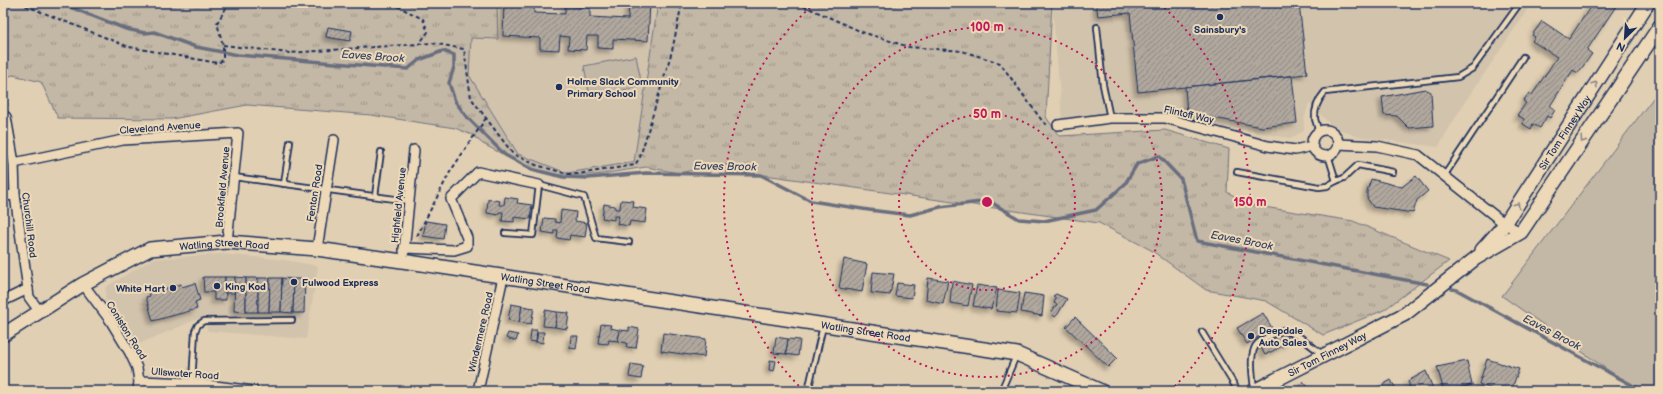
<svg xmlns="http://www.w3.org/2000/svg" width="1663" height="394" font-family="'Balsamiq Sans',sans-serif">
<defs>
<pattern id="park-tufts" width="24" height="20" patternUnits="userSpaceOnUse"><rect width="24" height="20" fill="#c3b7a5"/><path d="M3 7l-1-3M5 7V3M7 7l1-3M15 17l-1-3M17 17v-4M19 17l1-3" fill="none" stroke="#9e958a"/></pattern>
<pattern id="building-hatch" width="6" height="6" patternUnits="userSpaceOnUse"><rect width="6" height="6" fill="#b0a79d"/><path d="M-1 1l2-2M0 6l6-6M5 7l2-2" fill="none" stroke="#8e8883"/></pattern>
<filter id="shadow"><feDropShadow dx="-3.5" dy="3.5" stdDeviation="2" flood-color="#0004"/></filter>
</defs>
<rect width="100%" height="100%" fill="#e0cfb2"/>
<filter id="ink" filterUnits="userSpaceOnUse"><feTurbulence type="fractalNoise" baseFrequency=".025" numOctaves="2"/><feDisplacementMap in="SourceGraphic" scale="8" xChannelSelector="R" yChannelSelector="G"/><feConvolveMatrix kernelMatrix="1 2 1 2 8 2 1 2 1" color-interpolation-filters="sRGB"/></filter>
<g filter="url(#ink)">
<g fill="#d2c3ac">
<polygon points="500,3 658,3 634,162 572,173 567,173 522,156 514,150 469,75 471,38 498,39"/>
<polygon points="1052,3 1532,3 1463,105 1438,147 1355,136 1332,126 1309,103 1304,119 1304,131 1290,138 1229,128 1150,111 1063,130"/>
<polygon points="222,254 285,260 318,266 306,339 208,331 202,317 139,344 105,299 106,287 152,259"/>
</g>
<g fill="#c3b7a5" stroke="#6f7382">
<polygon points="636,56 642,86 590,97 584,66"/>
<polygon points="1660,89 1660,391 1638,391 1502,296"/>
</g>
<polygon fill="url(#park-tufts)" stroke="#6f7382" points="3,3 497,3 498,39 471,38 469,75 518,154 567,173 634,162 658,3 1052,3 1046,117 1059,136 1165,130 1229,149 1227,192 1251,205 1353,221 1449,261 1384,310 1323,335 1266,301 1206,290 1151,250 1099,223 709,167 679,173 646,167 596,175 558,175 531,169 483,144 472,135 455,128 371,115 247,105 172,119 58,118 41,82 13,75 4,78 3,83"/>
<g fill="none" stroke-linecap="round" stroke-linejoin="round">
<g stroke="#696e7f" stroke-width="3.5">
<polyline points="60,3 126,29 145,33 154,32 196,47 238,55 408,69 419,60 443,51 454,55 454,67 449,83 455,101 466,116 505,155 531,169 563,177 588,178 646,173 761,175 811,201 869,210 910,215 940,207 989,201 1019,219 1044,221 1096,210 1125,184 1137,164 1159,156 1181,179 1197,241 1427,284"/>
<polyline points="1452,289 1457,290 1643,391"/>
</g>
</g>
<g fill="url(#building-hatch)" stroke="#1b2f5e" filter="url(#shadow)">
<polygon points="504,3 534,3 534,13 565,14 565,6 590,8 590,17 628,19 629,3 650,3 648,41 613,39 613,49 598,48 598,36 587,36 586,50 568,49 569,37 560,36 559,50 540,49 540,38 503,36"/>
<polygon points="1096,3 1299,3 1307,74 1138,92 1130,13 1098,16"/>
<polygon points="1593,3 1618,3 1587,50 1592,54 1578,73 1573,70 1550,106 1555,110 1550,118 1547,116 1540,128 1533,124 1531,129 1523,124 1524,119 1517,115 1526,103 1523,101 1529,93 1532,95 1557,57 1532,41 1535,37 1532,35 1542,21 1569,39"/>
<polygon points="328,27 352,31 350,41 326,37"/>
<polygon points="1292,76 1297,123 1262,127 1187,113 1185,87"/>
<polygon points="1425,89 1431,92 1433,126 1409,128 1397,116 1384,115 1382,97"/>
<polygon points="1416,176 1428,191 1417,200 1413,213 1373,207 1367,198 1367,191 1371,179 1402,187"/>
<polygon points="505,197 518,199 517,203 532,205 530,219 514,217 514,222 502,221 503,212 499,212 498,215 487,213 488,199 500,201 499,205 504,205"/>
<polygon points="621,200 634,201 633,207 647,209 645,223 630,221 629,226 617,224 619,216 614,216 614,220 602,218 604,204 615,206 615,209 620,209"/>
<polygon points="561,210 576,212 575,221 587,223 585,237 570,235 569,240 557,238 558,230 554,230 554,234 542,232 544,218 555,219 555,222 560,223"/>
<polygon points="426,221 445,224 443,239 423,236"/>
<polygon points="844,259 867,264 862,292 839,288"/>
<polygon points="873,272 894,274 890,295 871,293"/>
<polygon points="203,277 225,277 226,300 214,300 214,292 204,292"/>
<rect x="225" y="277" width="10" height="16"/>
<polygon points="235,277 246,278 246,312 234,311"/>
<rect x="246" y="278" width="12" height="34"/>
<polygon points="258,278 270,278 269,312 258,312"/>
<polygon points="270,278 282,278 281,312 269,312"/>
<polygon points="282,278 294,279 293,313 281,312"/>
<polygon points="928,278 948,281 943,304 926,300"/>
<polygon points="294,279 305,279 304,313 293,313"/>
<polygon points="952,281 972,285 968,306 950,303"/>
<polygon points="195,283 200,300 195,302 197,309 153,321 146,297 150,296 149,293 181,284 182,287"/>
<polygon points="897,283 914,285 912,298 895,296"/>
<polygon points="977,285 997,288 991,309 973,306"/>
<polygon points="998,290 1020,293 1017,313 996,311"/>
<polygon points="1024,293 1044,296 1042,316 1021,312"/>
<polygon points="1056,294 1067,299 1058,314 1055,317 1051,313 1057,304 1054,303 1056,298 1053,296"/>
<polygon points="511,304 522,306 519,322 508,320"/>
<polygon points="522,306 534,308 531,324 519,322"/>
<polygon points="545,310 557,312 555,327 543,326"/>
<polygon points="557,312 569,313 567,329 555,327"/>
<polygon points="1263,313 1272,328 1247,344 1237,328"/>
<polygon points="1075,317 1117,358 1108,367 1066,327"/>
<polygon points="601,324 611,325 610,328 620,330 618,341 609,340 608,344 598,343"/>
<polygon points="629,327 639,329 636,348 626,347 627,343 618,341 620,330 629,331"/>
<polygon points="531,330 537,330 536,342 530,341"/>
<polygon points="1284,331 1290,342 1265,355 1259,344"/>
<polygon points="538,332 544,332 543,343 536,342"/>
<polygon points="508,333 518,335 516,341 506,338"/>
<polygon points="663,333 706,339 704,357 661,351"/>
<polygon points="571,336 578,336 576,349 570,348"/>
<polygon points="776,337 788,339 786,354 774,353"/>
<polygon points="788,339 800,340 798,356 786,354"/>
<polygon points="1487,359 1519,369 1511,391 1497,391 1479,384"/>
<polygon points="770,360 776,361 774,371 769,370"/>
<polygon points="1467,361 1472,385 1444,391 1437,367"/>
<polygon points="631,364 643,366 641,379 629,377"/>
<polygon points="1426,371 1434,391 1411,391 1408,381"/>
<polygon points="1391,380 1397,391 1372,391"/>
<polygon points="1303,381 1308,387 1304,391 1294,390"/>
</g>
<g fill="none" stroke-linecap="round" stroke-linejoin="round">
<g stroke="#1b2f5e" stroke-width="8">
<g id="service">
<polyline points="1097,27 1103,85 1110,118"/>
<path d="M 1318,132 C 1318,127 1316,123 1315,119 C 1314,108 1318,100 1325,92 L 1458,77 L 1473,68 L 1520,3"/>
<polyline points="1328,155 1336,181 1344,178 1358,165 1393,172"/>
<polyline points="1237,172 1319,187 1327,186 1336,181"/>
<polyline points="1444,176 1523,57"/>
<polyline points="234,177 409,201"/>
<polyline points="284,184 290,142"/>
<polyline points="375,196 381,152"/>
<polyline points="505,233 533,235 539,185 584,197 596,238 629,242"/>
<polyline points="1202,332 1238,391"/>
<polyline points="192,383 195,331 198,325 204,321 292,320"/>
<path d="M 1254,389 C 1253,377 1248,352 1258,343 C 1264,337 1276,334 1283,330 L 1300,337 L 1322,354"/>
<polyline points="808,391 823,326"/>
<polyline points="1001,391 1016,356"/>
</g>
</g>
<g stroke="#1b2f5e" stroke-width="12">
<g id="minor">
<polyline points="3,115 6,117 14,163 15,195 29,297 40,312"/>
<polyline points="1058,125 1110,118 1165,118 1268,146 1295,150 1312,146"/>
<circle cx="1325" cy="143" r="13"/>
<polyline points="1338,144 1377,146 1418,155 1505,224 1521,232"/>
<polyline points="14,163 123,140 238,133 227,242"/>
<polyline points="3,196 15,195"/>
<polyline points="404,248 454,250 467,246 467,238 451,199 478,172 539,185"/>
<polyline points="317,249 334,140"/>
<polyline points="404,252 414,150"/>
<polyline points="83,284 110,320 130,353 137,368 139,381 138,391"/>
<polyline points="3,301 28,289"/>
<polyline points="139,381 192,383 254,391"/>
<polyline points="478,391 503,277"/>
</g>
</g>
<g stroke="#1b2f5e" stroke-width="16">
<g id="secondary">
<path id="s1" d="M 1482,250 L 1505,224 L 1648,3"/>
<path id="s2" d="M 3,335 L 83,284 L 150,249 L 227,242 L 317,249 L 402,261 L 1017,354 L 1101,391"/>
<path id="s3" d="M 1254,391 L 1405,314 L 1476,258 L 1521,232 L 1660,26"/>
</g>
</g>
<g stroke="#1b2f5e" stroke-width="2" stroke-dasharray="4 3" stroke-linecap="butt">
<polyline points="19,3 129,47 218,63 223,60 223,45 217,23 229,3"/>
<polyline points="391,3 423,19 428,32 419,44"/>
<polyline points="797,3 862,32 909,47 962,51 1000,63 1043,122 1048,125"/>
<polyline points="223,45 289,53 432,43 464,49 471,98 513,154 536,165 568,174 578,174 635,165 640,157 672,51 682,3"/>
<polyline points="3,76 7,84 7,106"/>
<polyline points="417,236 450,172 486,118"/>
</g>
<use href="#service" stroke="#edd9b7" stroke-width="4.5"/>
<use href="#minor" stroke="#edd9b7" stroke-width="9"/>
<use href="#secondary" stroke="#edd9b7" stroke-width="13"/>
</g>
<defs><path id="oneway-chevron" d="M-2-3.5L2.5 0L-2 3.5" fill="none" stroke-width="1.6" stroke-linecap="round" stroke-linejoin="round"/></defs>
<g stroke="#84848a">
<use href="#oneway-chevron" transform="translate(1595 84) rotate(-57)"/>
<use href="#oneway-chevron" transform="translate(1583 140) rotate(124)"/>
<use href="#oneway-chevron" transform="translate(1517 205) rotate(-57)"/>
</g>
</g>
<g fill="none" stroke="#c2185b" stroke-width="2" stroke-dasharray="2 4">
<circle cx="987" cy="202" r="88"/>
<circle cx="987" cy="202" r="175"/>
<path d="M803 390A263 263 0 0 1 814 4M1160 4A263 263 0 0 1 1171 390"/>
</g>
<g fill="#1b2f5e" stroke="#edd9b7" stroke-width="1.5">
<circle cx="1220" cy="17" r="4"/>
<circle cx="559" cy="87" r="4"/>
<circle cx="294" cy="282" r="4"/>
<circle cx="217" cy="286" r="4"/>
<circle cx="173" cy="288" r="4"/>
<circle cx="1251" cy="336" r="4"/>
</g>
<g text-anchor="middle" stroke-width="4" stroke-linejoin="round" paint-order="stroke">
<g font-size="10" font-weight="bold" fill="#1b2f5e" stroke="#edd9b7" text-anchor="start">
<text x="1220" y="33" text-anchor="middle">Sainsbury's</text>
<text x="567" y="85">Holme Slack Community<tspan x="567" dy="12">Primary School</tspan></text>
<text x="302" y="286">Fulwood Express</text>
<text x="225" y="290">King Kod</text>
<text x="165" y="292" text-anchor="end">White Hart</text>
<text x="1259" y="334">Deepdale<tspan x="1259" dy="12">Auto Sales</tspan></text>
</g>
<g font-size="10" fill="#1b2f5e" stroke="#edd9b7">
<text transform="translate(1189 114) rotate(13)" y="4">Flintoff Way</text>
<text transform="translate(160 127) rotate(-4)" y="4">Cleveland Avenue</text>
<text dy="4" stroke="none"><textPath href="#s1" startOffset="144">Sir Tom Finney Way</textPath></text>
<text transform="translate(222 187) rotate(-85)" y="4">Brookfield Avenue</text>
<text transform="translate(314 193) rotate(-81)" y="4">Fenton Road</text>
<text transform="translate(398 205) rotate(-84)" y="4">Highfield Avenue</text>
<text transform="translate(30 225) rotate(83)" y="4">Churchill Road</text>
<text dy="4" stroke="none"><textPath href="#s2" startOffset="245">Watling Street Road</textPath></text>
<text dy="4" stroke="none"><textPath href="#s2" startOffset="569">Watling Street Road</textPath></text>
<text transform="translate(127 330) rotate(58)" y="4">Coniston Road</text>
<text dy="4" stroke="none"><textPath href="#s2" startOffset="893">Watling Street Road</textPath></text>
<text transform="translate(480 332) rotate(-77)" y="4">Windermere Road</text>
<text dy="4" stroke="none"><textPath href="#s3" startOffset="82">Sir Tom Finney Way</textPath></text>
<text transform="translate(185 373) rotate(4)" y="4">Ullswater Road</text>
</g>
<g font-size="11" font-style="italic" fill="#354469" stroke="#edd9b7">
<text transform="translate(373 56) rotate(4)" y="4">Eaves Brook</text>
<text transform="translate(725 166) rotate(1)" y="4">Eaves Brook</text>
<text transform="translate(1242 240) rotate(11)" y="4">Eaves Brook</text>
<text transform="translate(1552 332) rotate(28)" y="4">Eaves Brook</text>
</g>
</g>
<circle cx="987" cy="202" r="6" fill="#c2185b" stroke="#edd9b7" stroke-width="2"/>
<g font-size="12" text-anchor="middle" font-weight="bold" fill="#c2185b" stroke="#edd9b7" stroke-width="4" stroke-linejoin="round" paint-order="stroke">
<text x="987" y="31">100 m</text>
<text x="987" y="118">50 m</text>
<text x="1250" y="206">150 m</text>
</g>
<rect width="1663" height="394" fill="none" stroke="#edd9b7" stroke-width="16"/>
<rect x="8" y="8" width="1647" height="378" fill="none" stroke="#1b2f5e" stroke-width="1.5" filter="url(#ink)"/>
<g transform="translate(1625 38) rotate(205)" stroke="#edd9b7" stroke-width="3" paint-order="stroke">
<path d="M0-3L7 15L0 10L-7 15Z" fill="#1b2f5e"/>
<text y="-6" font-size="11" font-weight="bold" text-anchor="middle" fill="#1b2f5e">N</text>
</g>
</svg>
